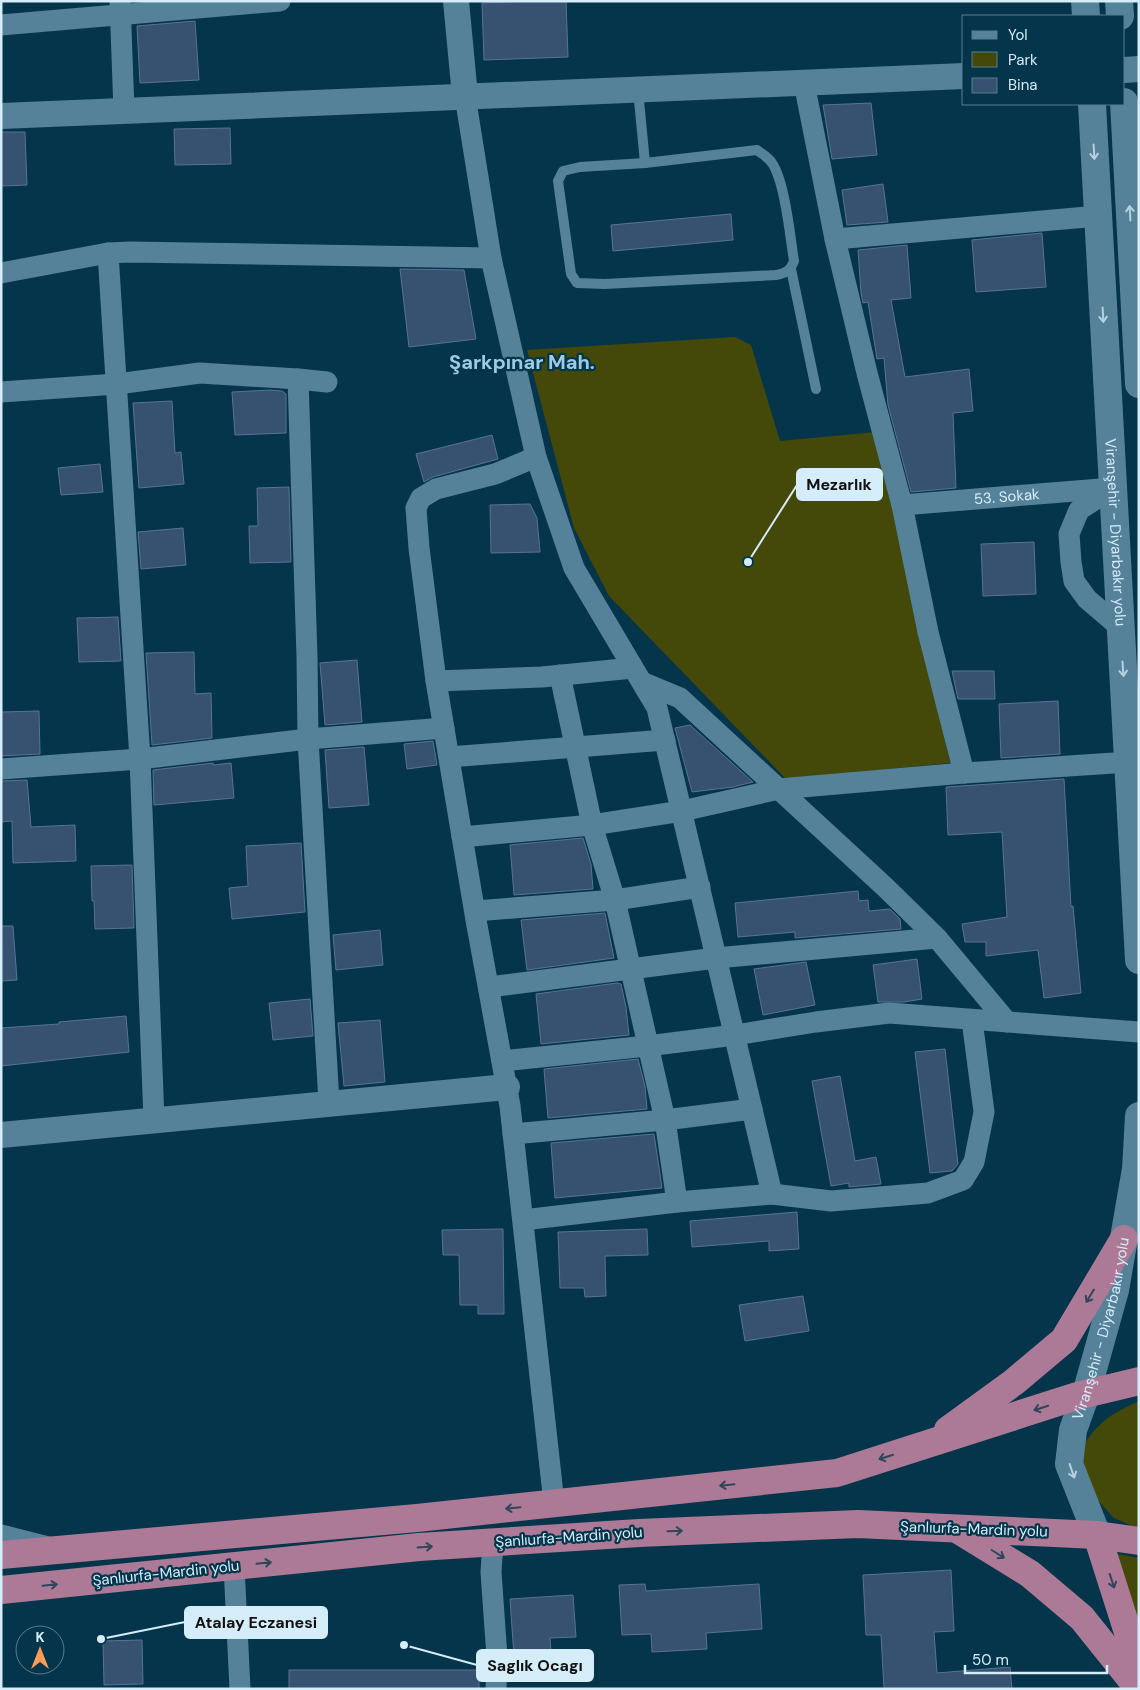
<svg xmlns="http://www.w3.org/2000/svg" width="1140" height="1690" font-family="'DM Sans',sans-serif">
<rect width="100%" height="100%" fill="#05354a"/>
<g fill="#444909">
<polygon points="735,337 751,345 780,441 876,432 950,763 786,779 609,596 574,528 527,350"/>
<path d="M 1139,1401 L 1139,1529 L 1114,1518 L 1094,1496 L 1079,1452 C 1098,1422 1107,1416 1139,1401 Z"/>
<polygon points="1112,1553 1139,1558 1139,1632"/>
</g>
<g fill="#375171" stroke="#587394">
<polygon points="533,1 566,1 568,57 484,60 482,3"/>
<polygon points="195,21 199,80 140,83 137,26"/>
<polygon points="871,103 877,155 832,159 823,105"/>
<polygon points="230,128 231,164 175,165 174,129"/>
<polygon points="1,132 25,132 27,185 1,186"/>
<polygon points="883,184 888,222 847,225 842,190"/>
<polygon points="731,214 733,240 613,251 611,225"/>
<polygon points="1042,233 1046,287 976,292 972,240"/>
<polygon points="907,245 911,298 891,300 905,377 969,369 973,411 953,413 956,488 911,492 888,405 884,358 877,359 868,302 863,303 861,293 858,250"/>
<polygon points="400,269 464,270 476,339 409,347"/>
<polygon points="270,390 282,391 286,394 286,433 235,435 232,392"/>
<polygon points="172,401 175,453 181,452 184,484 139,488 133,403"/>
<polygon points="492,435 498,459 433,477 424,482 416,454"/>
<polygon points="100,464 103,492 61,495 58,468"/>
<polygon points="289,487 291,562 250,563 249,526 258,526 257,488"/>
<polygon points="530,504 537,518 540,552 491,553 490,505"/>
<polygon points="183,528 186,565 141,569 138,532"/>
<polygon points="1034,542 1036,594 983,596 981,544"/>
<polygon points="118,617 121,661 79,662 77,618"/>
<polygon points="194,652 195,694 211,693 212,738 152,745 146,653"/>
<polygon points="357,660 362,722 325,725 320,663"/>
<polygon points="952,671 994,671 995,699 958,699"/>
<polygon points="1058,701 1060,754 1001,758 999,704"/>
<polygon points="39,711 40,754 1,756 1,712"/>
<polygon points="690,725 753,782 733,787 692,792 675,728"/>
<polygon points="433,741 437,765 407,769 404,744"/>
<polygon points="364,747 369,805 329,808 325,750"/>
<polygon points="213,763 213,765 231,763 234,798 154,805 153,770"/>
<polygon points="1064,779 1071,907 1073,906 1081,993 1044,998 1038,950 986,956 986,942 965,942 962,924 1007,917 1002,832 948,835 946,787"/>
<polygon points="27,780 31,827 75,825 76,861 13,863 12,821 1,822 1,781"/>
<polygon points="583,838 591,864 593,889 514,895 510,845"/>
<polygon points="301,843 305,912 232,919 229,888 248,886 246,846"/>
<polygon points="132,865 134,928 95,929 94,901 92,901 91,866"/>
<polygon points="858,891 859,901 868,900 869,911 890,909 900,919 901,929 795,938 795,932 738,937 735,903"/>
<polygon points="605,913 614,958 527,970 521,920"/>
<polygon points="1,926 13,926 17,980 1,981"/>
<polygon points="380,930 383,965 336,970 333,935"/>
<polygon points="917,959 922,999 904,1002 878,1002 873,965"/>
<polygon points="806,962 815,1005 763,1015 754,969"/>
<polygon points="617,983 621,984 626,1007 629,1035 541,1044 536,994"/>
<polygon points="310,999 313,1036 273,1040 269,1003"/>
<polygon points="126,1016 129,1052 1,1066 1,1028 59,1024 59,1022"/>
<polygon points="380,1020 385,1082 344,1086 338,1023"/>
<polygon points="945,1049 958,1164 952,1171 930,1173 915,1052"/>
<polygon points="638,1059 645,1086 647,1109 548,1118 544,1069"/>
<polygon points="840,1076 855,1161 876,1157 881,1184 849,1187 849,1183 831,1186 812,1081"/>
<polygon points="654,1134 662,1188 555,1198 551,1143"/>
<polygon points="797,1212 799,1249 769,1251 769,1241 692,1247 690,1221"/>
<polygon points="503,1229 504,1314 478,1314 478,1305 460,1305 459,1255 443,1255 442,1230"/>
<polygon points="647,1229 648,1255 605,1256 606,1296 585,1297 584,1288 560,1288 558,1232"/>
<polygon points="803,1296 809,1331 745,1341 739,1305"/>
<polygon points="951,1570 954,1631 934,1632 937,1673 1010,1667 1012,1689 884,1689 881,1635 866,1635 863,1575"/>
<polygon points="645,1584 646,1591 759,1584 762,1629 706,1633 707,1649 652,1652 651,1634 622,1635 619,1585"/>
<polygon points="573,1595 576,1637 550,1638 551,1653 514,1656 510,1599"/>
<polygon points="142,1640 143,1684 104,1685 103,1641"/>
<rect x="289" y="1670" width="190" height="19"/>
</g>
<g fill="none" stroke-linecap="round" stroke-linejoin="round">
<g stroke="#558199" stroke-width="10">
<polyline points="638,90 645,163"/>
<path d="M 757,150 C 762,154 768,157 772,163 C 785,182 790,236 794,261 C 790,271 786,273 776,275 L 605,284 L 577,283 L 571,274 L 558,181 L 563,171 L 580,167 L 645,163 Z"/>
<polyline points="791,269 816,389"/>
</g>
<g stroke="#558199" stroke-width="21">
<polyline points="120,1 124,111"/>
<polyline points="1,25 280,1"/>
<polyline points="804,83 835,239 867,373 902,505 928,632 964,773"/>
<polyline points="465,96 491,258 536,457 574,568 657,708 772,1194"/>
<polyline points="835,239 1098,216"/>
<polyline points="108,253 140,759 154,1120"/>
<polyline points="1,273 108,253 130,252 491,258"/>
<polyline points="298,379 307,656 308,739 329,1103"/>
<polyline points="1,392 117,384 200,373 298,379 327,382"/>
<polyline points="536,457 495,474 436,489 421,498 416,508 419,548 436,681 476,920 510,1106 554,1503"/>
<polyline points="1110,490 1079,510 1069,534 1071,562 1074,581 1087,599 1121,628"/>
<path id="s1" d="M 902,505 L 1113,488"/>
<polyline points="560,675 592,825 615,900 665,1120 677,1202"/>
<polyline points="436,681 542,677 633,668"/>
<polyline points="644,683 680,698 885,887 937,938 1007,1022"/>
<polyline points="449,757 665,740"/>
<polyline points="1,769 140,759 308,739 444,728"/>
<polyline points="462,837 592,825 682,811 779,789 964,773 1129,762"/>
<polyline points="475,911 615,900 700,887"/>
<polyline points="489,987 716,958 937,938"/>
<polyline points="502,1061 647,1046 735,1035 816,1022 889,1013 1139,1032"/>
<polyline points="513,1134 665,1120 752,1109"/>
<polyline points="523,1220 677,1202 772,1194 831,1201 928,1193 963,1180 974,1162 984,1112 972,1020"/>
<polyline points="1,1535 48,1547"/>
<polyline points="493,1542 491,1572 497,1657 496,1689"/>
<polyline points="234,1566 240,1689"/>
</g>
<g stroke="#558199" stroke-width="26">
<polyline points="456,1 465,96"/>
<polyline points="1124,70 1139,69"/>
<polyline points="1,116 964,76"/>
<polyline points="1,1135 507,1087"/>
</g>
<g stroke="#558199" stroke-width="28">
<polyline points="1085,1 1086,16"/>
<polyline points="1119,1 1120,16"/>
<polyline points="1124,102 1139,384"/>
<path id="s2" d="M 1092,104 L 1139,960"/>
<path id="s3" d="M 1097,1535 L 1069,1464 L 1073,1430 L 1086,1394 L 1115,1290 L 1136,1169 L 1139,1116"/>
</g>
<g stroke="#ac7a96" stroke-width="28">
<polyline points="948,1430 1014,1382 1064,1340 1124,1239"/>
<polyline points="957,1529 1030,1574 1082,1618 1139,1689"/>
<polyline points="1097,1535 1139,1667"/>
<polyline points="1,1555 417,1518 837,1473 1077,1396 1139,1381"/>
<polyline points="1,1590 419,1547 639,1533 858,1524 1097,1535 1139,1541"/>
</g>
</g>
<defs><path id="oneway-shaft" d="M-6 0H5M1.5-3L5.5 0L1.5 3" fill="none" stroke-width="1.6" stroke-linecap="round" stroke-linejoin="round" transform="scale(1.25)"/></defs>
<g stroke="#b5d1e1">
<use href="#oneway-shaft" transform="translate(1094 152) rotate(87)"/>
<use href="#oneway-shaft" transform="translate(1130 213) rotate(-93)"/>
<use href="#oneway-shaft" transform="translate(1103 315) rotate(87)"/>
<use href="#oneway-shaft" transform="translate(1123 669) rotate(86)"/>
<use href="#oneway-shaft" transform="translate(1072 1471) rotate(71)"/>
</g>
<g stroke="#2f465d">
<use href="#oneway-shaft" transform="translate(1090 1296) rotate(121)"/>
<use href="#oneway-shaft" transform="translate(1041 1408) rotate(162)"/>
<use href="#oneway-shaft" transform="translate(886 1457) rotate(162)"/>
<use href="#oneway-shaft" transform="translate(727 1485) rotate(174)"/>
<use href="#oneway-shaft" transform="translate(513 1508) rotate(174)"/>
<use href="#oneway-shaft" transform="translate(675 1531) rotate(-2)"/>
<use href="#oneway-shaft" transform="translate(425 1547) rotate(-4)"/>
<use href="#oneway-shaft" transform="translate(998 1554) rotate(32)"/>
<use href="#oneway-shaft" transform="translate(264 1563) rotate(-6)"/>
<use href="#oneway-shaft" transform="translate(1112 1581) rotate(72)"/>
<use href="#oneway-shaft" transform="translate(50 1585) rotate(-6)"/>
</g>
<g text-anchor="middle" stroke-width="4.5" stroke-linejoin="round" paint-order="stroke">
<g font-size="15" fill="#d5ecf9" stroke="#05354a">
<text dy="5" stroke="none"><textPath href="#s1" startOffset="105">53. Sokak</textPath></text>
<text dy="5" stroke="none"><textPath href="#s2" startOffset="429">Viranşehir - Diyarbakır yolu</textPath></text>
<text dy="5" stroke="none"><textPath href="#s3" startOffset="216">Viranşehir - Diyarbakır yolu</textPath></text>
<text transform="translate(974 1529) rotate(2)" y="5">Şanlıurfa-Mardin yolu</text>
<text transform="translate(569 1537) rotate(-4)" y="5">Şanlıurfa-Mardin yolu</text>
<text transform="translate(166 1573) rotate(-6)" y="5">Şanlıurfa-Mardin yolu</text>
</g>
<g font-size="20" font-weight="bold" fill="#9dcbe6" stroke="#05354a">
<text x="522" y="369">Şarkpınar Mah.</text>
</g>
</g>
<path fill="none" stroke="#d5ecf9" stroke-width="2" d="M748 562L797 485M101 1639L185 1622M404 1645L477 1665"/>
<g fill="#d5ecf9" stroke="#05354a" stroke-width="2">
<circle cx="748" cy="562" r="5"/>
<circle cx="101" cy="1639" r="5"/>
<circle cx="404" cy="1645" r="5"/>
</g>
<g fill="#d5ecf9" stroke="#d5ecf9" stroke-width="2">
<rect x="797" y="469" width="85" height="31" rx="5"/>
<rect x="185" y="1607" width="142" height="31" rx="5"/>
<rect x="477" y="1650" width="116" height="31" rx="5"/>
</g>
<g font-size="16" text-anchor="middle" font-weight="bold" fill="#111">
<text x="839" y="490">Mezarlık</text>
<text x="256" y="1628">Atalay Eczanesi</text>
<text x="535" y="1671">Saglık Ocagı</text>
</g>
<rect width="1140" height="1690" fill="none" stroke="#d5ecf9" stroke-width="5"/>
<rect x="962" y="15" width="162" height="90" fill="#05354a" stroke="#587e90"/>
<rect x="972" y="31" width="25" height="8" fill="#558199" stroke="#587e90"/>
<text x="1008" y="40" font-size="15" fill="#d5ecf9">Yol</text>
<rect x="972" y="52" width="25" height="15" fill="#444909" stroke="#587e90"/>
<text x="1008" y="65" font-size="15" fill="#d5ecf9">Park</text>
<rect x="972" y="78" width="25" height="15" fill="#375171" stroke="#587e90"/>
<text x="1008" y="90" font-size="15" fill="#d5ecf9">Bina</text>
<g transform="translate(40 1650)"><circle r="24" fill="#05354a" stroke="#587e90"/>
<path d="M0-4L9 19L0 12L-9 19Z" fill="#fe9c57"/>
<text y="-8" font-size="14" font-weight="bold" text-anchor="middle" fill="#d5ecf9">K</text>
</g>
<path d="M965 1665v8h142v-8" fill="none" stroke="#d5ecf9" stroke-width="2.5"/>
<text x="972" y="1665" font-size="15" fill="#d5ecf9" stroke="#05354a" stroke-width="4" paint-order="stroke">50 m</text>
</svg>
